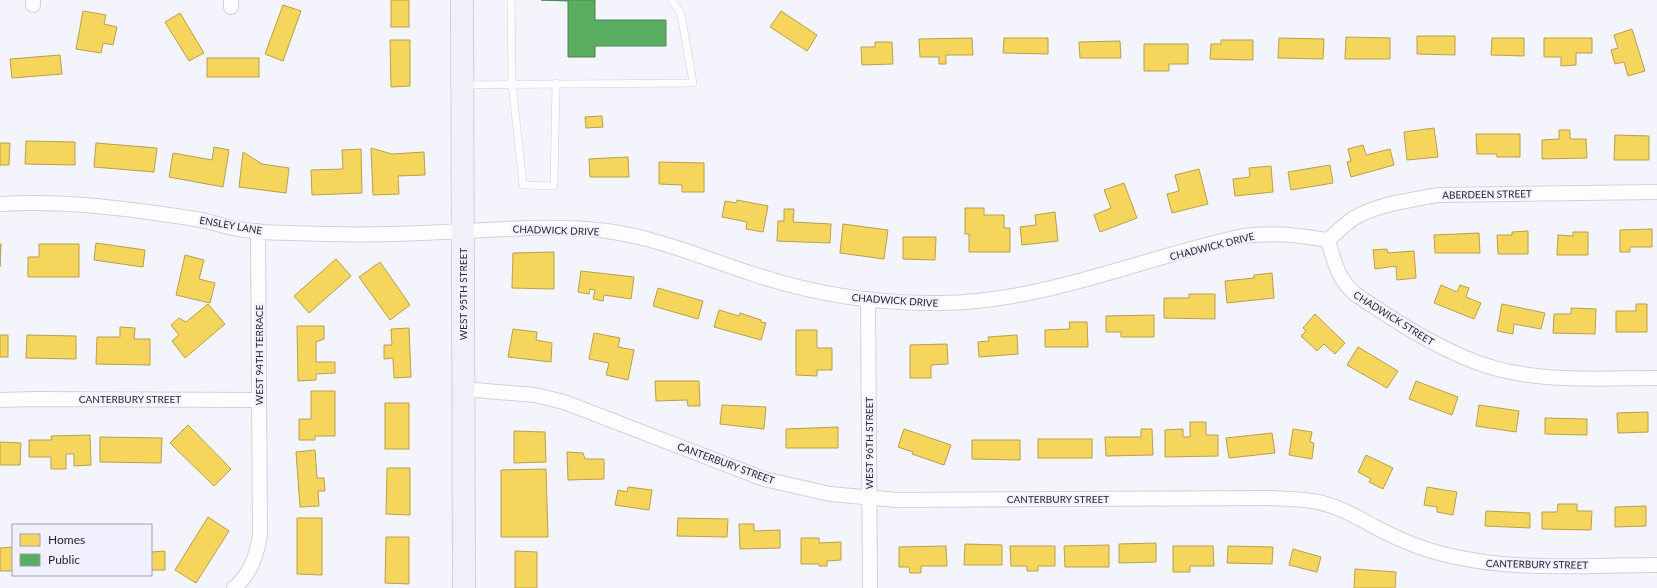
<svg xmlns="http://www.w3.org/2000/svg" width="1657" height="588" font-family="Lato,sans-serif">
<rect width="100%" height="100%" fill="#f4f4fc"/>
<g fill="#f6d55c" stroke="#b8a04e">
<rect x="391" y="0" width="18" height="27"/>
<polygon points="283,5 301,11 283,61 265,54"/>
<polygon points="83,11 106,15 104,24 117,27 113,45 103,43 101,53 76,49"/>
<polygon points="781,11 817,35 807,51 770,27"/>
<polygon points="180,13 204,53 189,61 165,22"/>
<polygon points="1632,29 1645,71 1628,76 1624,62 1615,64 1611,50 1618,48 1614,35"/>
<polygon points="1417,36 1455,36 1455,55 1417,54"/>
<polygon points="1346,37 1390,38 1390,59 1345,59"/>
<polygon points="972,38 973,55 946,55 946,64 939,64 939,57 920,57 919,39"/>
<polygon points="1004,38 1048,38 1048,54 1003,53"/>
<polygon points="1279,38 1324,39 1323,59 1278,58"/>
<polygon points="1492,38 1524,38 1524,56 1491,55"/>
<polygon points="1544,38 1592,38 1592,53 1576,53 1576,65 1561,66 1561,57 1544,57"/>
<polygon points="390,40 410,40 410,86 391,87"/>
<polygon points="1221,40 1253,40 1253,60 1210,59 1211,44 1221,44"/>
<polygon points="1120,41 1121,58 1080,58 1079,42"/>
<polygon points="875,42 892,42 893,64 862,65 861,47 875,47"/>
<polygon points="1144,44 1188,44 1188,64 1169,64 1169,71 1144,71"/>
<polygon points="60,55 62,74 12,78 10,59"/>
<rect x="207" y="58" width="52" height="19"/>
<polygon points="602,116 603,127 586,128 585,117"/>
<polygon points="1434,128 1438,157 1407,160 1404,132"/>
<polygon points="1559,130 1570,130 1570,139 1586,139 1587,158 1542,159 1542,140 1559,139"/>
<polygon points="1476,134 1520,134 1520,157 1497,157 1497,154 1477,154"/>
<polygon points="1615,135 1649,136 1649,160 1614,160"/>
<polygon points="26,141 75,142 75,165 25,164"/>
<polygon points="0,143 10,143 9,165 0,165"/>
<polygon points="96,143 157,148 154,172 94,167"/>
<polygon points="1363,145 1366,155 1390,149 1394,165 1351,177 1347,162 1351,161 1348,149"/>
<polygon points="214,147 229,150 223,187 169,177 173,153 212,160"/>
<polygon points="371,148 392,154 424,152 425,175 398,176 399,194 373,195"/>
<polygon points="361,149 362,193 312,195 311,170 343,169 342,150"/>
<polygon points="243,152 262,164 289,168 286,193 239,187"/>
<polygon points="628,157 629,177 590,177 589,159"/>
<polygon points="659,162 704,163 704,192 682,192 682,185 659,184"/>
<polygon points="1330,165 1333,183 1291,190 1288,172"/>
<polygon points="1271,166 1273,192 1235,196 1233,179 1250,177 1249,168"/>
<polygon points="1199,169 1208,204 1172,213 1167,194 1179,191 1175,175"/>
<polygon points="1124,183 1137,218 1100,232 1094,215 1111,208 1104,190"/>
<polygon points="737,200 768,206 763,232 746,229 747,222 722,217 725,201 736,203"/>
<polygon points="965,208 984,208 984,215 1004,215 1004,228 1010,228 1010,252 969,252 969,234 965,234"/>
<polygon points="784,209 794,209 793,222 831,224 830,243 777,241 778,221 784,221"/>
<polygon points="1055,212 1058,241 1022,245 1020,227 1036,225 1035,215"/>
<polygon points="843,224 888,230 884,259 840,253"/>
<polygon points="1652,229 1652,247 1630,247 1630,252 1620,252 1620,230"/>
<polygon points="1528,231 1528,254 1498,254 1497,235 1512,235 1512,232"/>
<polygon points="1573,232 1588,232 1588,255 1557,255 1558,235 1573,236"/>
<polygon points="1479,233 1480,253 1435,253 1434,235"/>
<polygon points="903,237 936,237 935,260 903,259"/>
<polygon points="96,243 145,250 143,267 94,260"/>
<polygon points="0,244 1,244 0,267"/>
<polygon points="39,244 79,244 79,277 28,277 28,257 39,257"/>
<polygon points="1387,249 1388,253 1414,251 1416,278 1397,280 1396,266 1375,269 1373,250"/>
<polygon points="554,252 554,289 512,288 513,253"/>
<polygon points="185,255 204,260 199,279 215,283 210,303 176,295"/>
<polygon points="336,259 351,276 309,313 294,296"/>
<polygon points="380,262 410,305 390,320 359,277"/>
<polygon points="581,271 634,277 631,299 604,295 603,301 593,299 595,290 590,289 589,294 578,292"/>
<polygon points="1272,273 1274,298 1227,303 1225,281 1254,278 1254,275"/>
<polygon points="1441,285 1457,292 1460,285 1469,288 1466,297 1481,303 1474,319 1434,303"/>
<polygon points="658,288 703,301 698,319 653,306"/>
<polygon points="1189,294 1215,294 1215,319 1164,318 1164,298 1189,298"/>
<polygon points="208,304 225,324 185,358 172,341 179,335 171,325 179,318 186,322"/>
<polygon points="1502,304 1545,313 1541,329 1514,324 1513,334 1497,331"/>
<polygon points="1636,304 1647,304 1647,332 1616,332 1616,311 1636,311"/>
<polygon points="1571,308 1596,309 1595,334 1553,333 1554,314 1571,314"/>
<polygon points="719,310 739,316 740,313 761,320 761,322 766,323 761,340 714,327"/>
<polygon points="1315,314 1345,343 1335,354 1324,344 1317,351 1301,336 1306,331 1303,328"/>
<polygon points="1154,315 1154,337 1121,337 1121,332 1106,332 1106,316"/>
<polygon points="1069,322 1087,322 1088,347 1045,347 1045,330 1070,329"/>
<polygon points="297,326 324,326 324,339 316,342 316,362 335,362 335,373 316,374 316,380 298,381"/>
<polygon points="120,327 135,328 134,339 150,339 150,365 96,364 97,337 120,337"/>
<polygon points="409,328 411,377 394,378 393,358 384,359 384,345 392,345 391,329"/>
<polygon points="513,329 537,332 536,340 552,343 551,362 508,357"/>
<polygon points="796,330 817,330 817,348 832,348 832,370 817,370 817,376 796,375"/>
<polygon points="594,333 620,338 618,347 634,350 628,380 606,375 609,363 589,359"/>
<rect x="0" y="335" width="8" height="22"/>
<polygon points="27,335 76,336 76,359 26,358"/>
<polygon points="1017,335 1018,354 979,357 978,342 989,341 988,337"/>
<polygon points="947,344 948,364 931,365 931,378 910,378 910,345"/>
<polygon points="1358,347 1398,371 1387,388 1347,365"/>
<polygon points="655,381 699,381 700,406 688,406 687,400 656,401"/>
<polygon points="1416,381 1458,397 1452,415 1409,399"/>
<polygon points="311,391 335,391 335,436 315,436 315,440 299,440 299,419 311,419"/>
<rect x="385" y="403" width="24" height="46"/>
<polygon points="722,405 766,407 764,429 720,424"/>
<polygon points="1479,405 1519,411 1516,432 1476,426"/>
<polygon points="1648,412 1648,432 1618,433 1617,413"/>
<polygon points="1545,418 1587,419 1587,435 1545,434"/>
<polygon points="1190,422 1206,422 1206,435 1218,435 1218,456 1165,457 1165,430 1183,429 1183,437 1190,437"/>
<polygon points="188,425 231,469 214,486 170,443"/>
<polygon points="838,427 838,448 786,448 786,429"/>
<polygon points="904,429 951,445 944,465 912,454 913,452 898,447"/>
<polygon points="1141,429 1152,429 1153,455 1106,456 1105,437 1141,437"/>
<polygon points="1293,429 1312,432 1310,442 1314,443 1312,459 1289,455"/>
<polygon points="514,431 545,432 546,462 514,463"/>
<polygon points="1272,433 1275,453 1229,458 1226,438"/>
<polygon points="90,435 91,465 74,466 74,454 66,454 66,469 51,469 51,457 29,457 29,440 52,440 51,436"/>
<polygon points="100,437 162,438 161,463 100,462"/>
<rect x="1038" y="439" width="54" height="19"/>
<polygon points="972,440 1020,440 1020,460 972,459"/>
<polygon points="0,442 21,443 20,465 0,465"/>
<polygon points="315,450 317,478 324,478 325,491 318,491 319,506 300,507 296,452"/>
<polygon points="567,452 583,453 585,459 604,459 604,479 568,480"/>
<polygon points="1366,455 1393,468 1383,489 1369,482 1371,479 1358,472"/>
<polygon points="387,468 410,468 410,515 386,514"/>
<polygon points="546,469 548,537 501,537 501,470"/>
<polygon points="628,487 652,490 649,510 615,505 618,490 627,492"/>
<polygon points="1427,487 1457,492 1453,515 1437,512 1437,507 1424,505"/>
<polygon points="1558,504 1577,504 1577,511 1592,511 1591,530 1542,529 1542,512 1557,512"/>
<polygon points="1646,506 1646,526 1615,527 1615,507"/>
<polygon points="1486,511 1530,513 1530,528 1485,526"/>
<polygon points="208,517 229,531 196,583 175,570"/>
<polygon points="297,518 322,518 322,575 297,574"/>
<polygon points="678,518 728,519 727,537 677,536"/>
<polygon points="739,524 754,524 754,531 780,530 780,548 740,549"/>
<polygon points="386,537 409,537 409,584 385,583"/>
<polygon points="801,538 819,538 819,543 841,542 841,560 827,561 827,566 819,566 819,564 801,564"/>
<polygon points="1156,543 1156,562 1119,563 1119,544"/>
<polygon points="965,544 1002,545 1002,565 964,565"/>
<polygon points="1109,545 1109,567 1065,567 1064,546"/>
<polygon points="946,546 947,566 921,566 921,573 910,573 909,567 899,567 899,547"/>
<polygon points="1010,546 1055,546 1055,566 1038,566 1038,571 1027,571 1027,566 1011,566"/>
<polygon points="1173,546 1213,546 1214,566 1190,566 1190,572 1173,572"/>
<polygon points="1228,546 1273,547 1272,564 1227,563"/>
<polygon points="13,547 13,571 0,571 0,548"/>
<polygon points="1293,549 1321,557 1317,572 1289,565"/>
<polygon points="165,551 165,570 151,570 151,552"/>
<polygon points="515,551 537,552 537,588 515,588"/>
<polygon points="1355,569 1396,572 1395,588 1354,588"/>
</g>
<polygon fill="#5aae61" stroke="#4a8552" points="541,0 595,0 595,20 666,20 666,46 595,46 595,57 568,57 568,1"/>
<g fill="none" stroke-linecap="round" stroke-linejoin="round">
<g stroke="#d1d1d9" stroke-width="8">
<g id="service">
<polyline points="511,0 512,83 523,185 554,186 556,83"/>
<polyline points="464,85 693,83 681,14 672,0"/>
</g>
</g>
<g stroke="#d1d1d9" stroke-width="16">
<g id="minor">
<polyline points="33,5 33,0"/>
<polyline points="231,7 231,0"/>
<path d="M 0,204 C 66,200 131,209 196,219 C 208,221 220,225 233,228 C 251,232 271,233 290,233 C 340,235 392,235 442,232 C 497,230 551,224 607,231 C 658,238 704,258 753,274 C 813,294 877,304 940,303 C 1045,302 1141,258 1243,236 C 1275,232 1296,235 1328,240"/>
<path d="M 1328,240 C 1334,261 1338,279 1355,294 C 1394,320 1433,346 1476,362 C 1533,384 1598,378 1657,378"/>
<path d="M 1328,240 C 1336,233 1345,224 1354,218 C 1377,204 1412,200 1438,195 L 1657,192"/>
<polyline points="868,299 870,588"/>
<path d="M 463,389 L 535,395 L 564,402 L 764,479 L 830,494 L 897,500 L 1272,498 C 1291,499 1310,499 1329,505 C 1347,510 1363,521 1381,530 C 1400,540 1422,549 1443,554 C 1511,572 1587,565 1657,565"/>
<polyline points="0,400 34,399 259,400"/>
<path d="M 234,588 C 250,575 257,555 260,535 L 258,231"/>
</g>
</g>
<g stroke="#d0d0d5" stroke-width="24">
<polyline id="primary" points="462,0 464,588"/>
</g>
<use href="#service" stroke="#fdfdff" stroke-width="7"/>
<use href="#minor" stroke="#fdfdff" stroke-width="14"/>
<use href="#primary" stroke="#f0f0f8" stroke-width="22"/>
</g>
<g text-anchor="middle" stroke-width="4" stroke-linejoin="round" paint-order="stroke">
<g font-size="10" fill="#26262f" stroke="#f0f0ff">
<text transform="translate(1487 194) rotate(-1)" y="4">ABERDEEN STREET</text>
<text transform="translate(231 225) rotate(10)" y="4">ENSLEY LANE</text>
<text transform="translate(556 230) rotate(2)" y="4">CHADWICK DRIVE</text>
<text transform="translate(1212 246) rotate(-14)" y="4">CHADWICK DRIVE</text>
<text transform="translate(463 294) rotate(-90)" y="4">WEST 95TH STREET</text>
<text transform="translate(895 300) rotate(4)" y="4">CHADWICK DRIVE</text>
<text transform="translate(1394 318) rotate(32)" y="4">CHADWICK STREET</text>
<text transform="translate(259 355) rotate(-90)" y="4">WEST 94TH TERRACE</text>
<text x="130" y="403">CANTERBURY STREET</text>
<text transform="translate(869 443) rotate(-90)" y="4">WEST 96TH STREET</text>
<text transform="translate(726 463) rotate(20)" y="4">CANTERBURY STREET</text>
<text x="1058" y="503">CANTERBURY STREET</text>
<text transform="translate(1537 564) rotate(1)" y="4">CANTERBURY STREET</text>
</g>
</g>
<rect x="12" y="524" width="140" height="52" fill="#f0f0ff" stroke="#9f9fac"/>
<rect x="20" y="534" width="20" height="12" fill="#f6d55c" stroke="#9f9fac"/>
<text x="48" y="544" font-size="12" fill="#26262f">Homes</text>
<rect x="20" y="554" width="20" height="12" fill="#5aae61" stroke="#9f9fac"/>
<text x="48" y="564" font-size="12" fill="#26262f">Public</text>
</svg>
